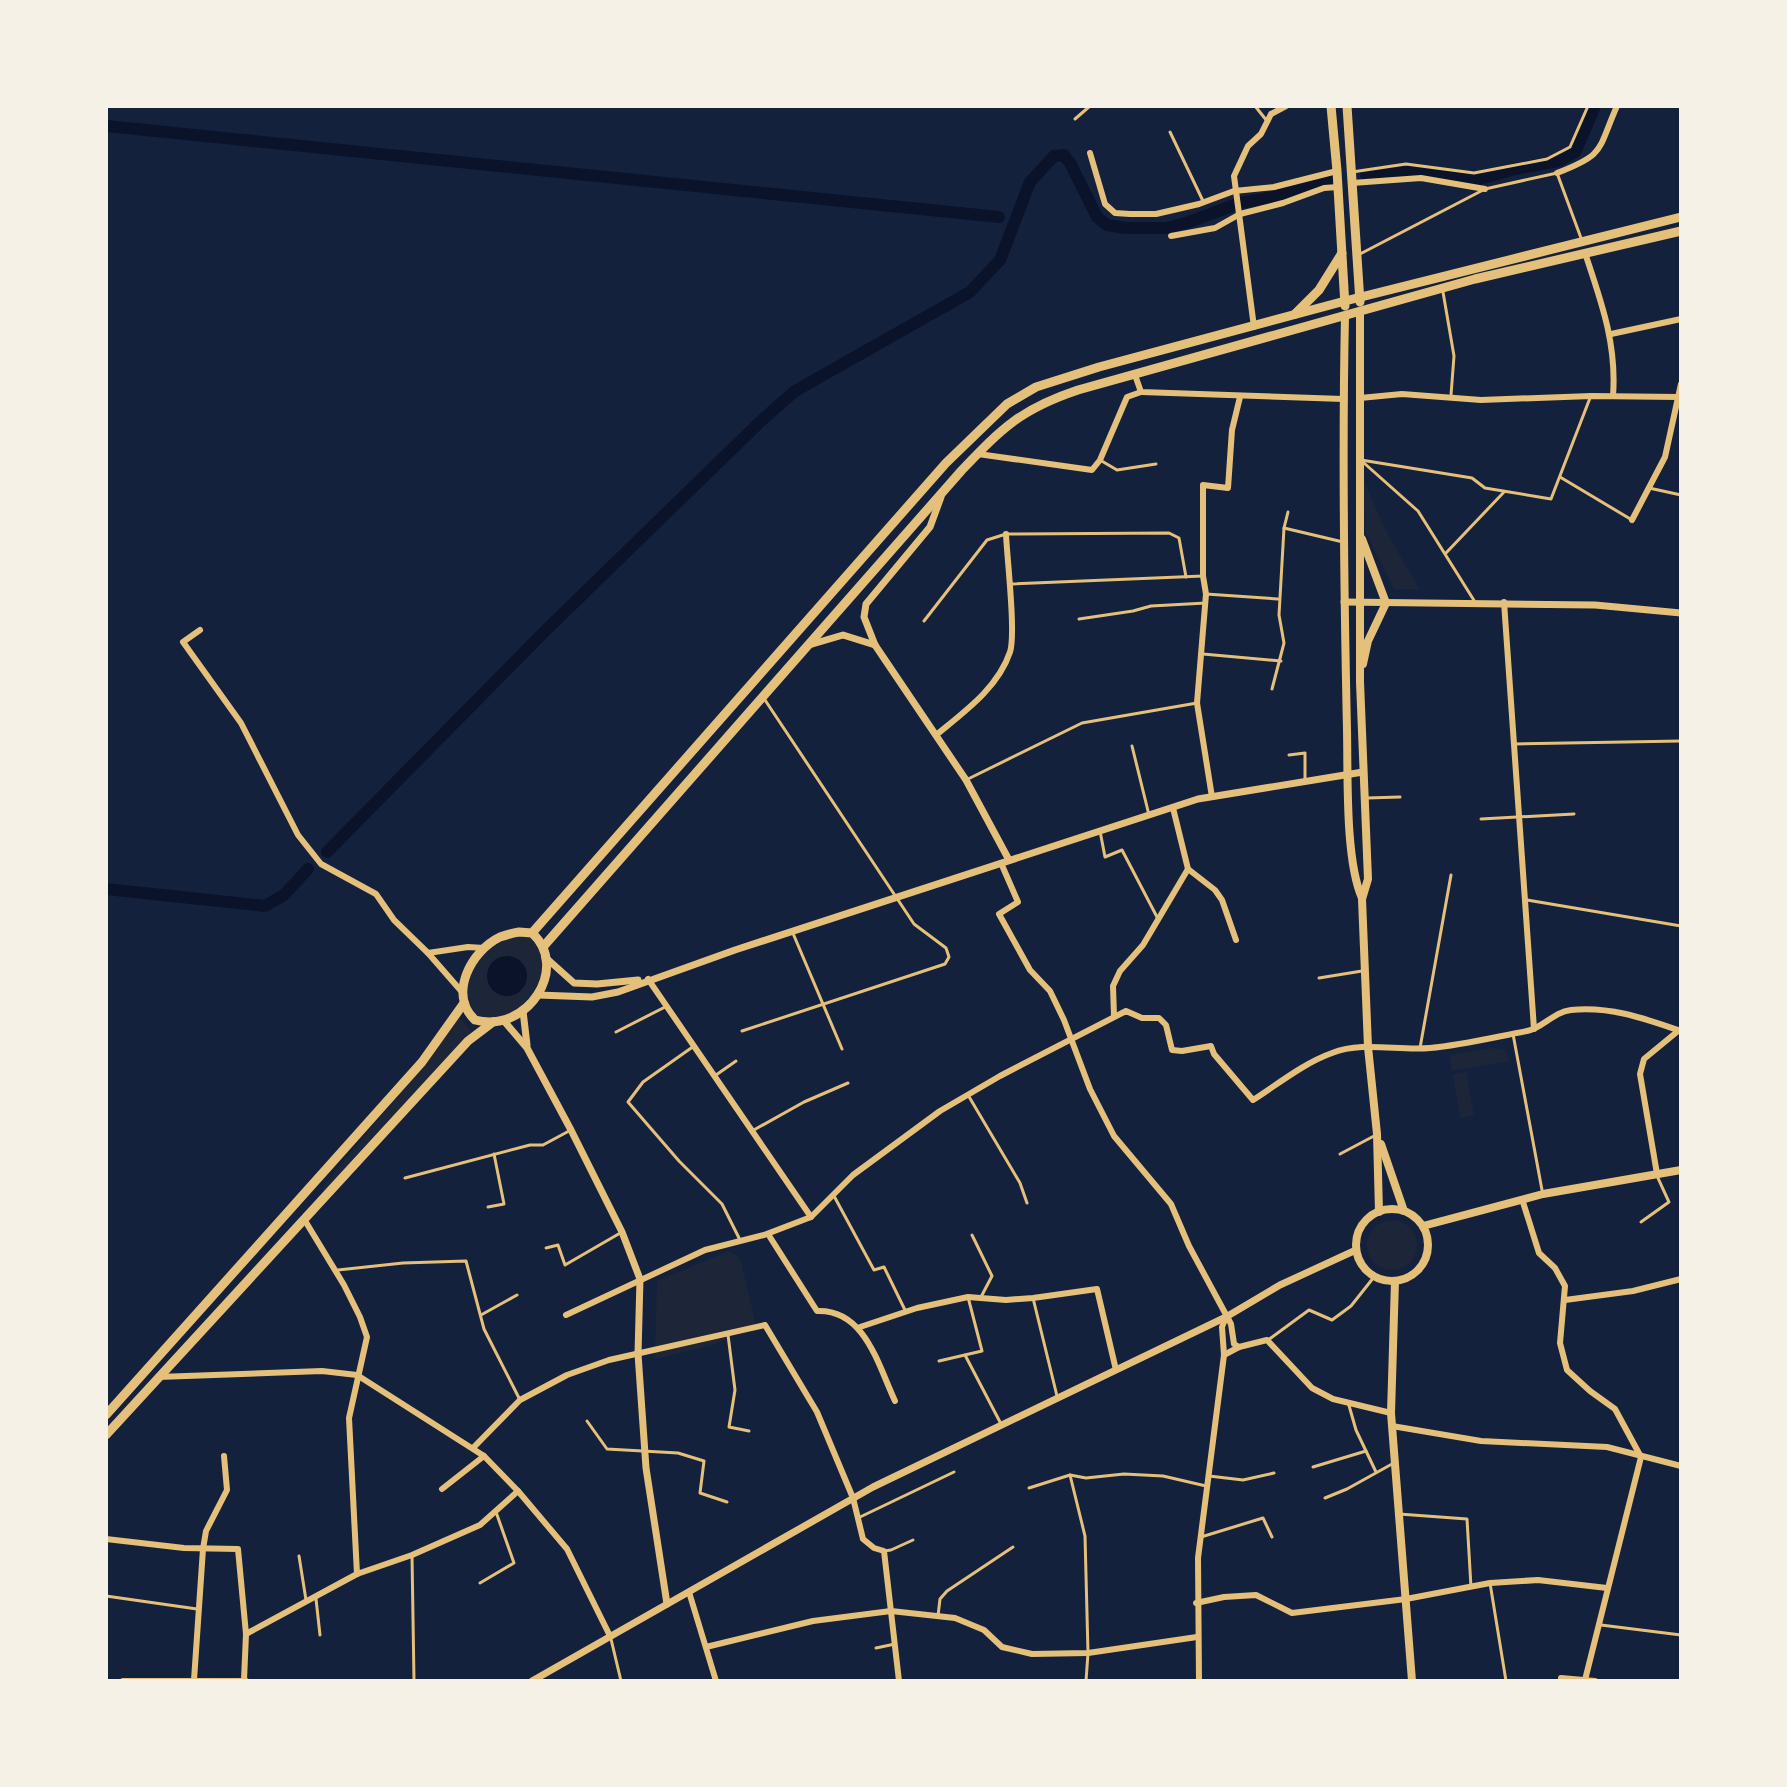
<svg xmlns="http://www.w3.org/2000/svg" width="1787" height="1787" font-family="Figtree,sans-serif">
<rect width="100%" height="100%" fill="#14213d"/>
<g fill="#1d2539">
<polygon points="1364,481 1386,531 1419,589 1394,589 1365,531"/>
<path d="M 515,936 L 530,936 C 556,964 537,1001 507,1016 C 500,1019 490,1018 481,1019 C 457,999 469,964 492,947 C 499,942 507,939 515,936 Z"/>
<polygon points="459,1017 472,1032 326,1190 321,1189 417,1073"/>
<polygon points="1493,1048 1505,1050 1509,1061 1452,1071 1449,1055"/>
<polygon points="1466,1072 1474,1115 1460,1118 1453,1074"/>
<circle cx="1392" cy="1245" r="25"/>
<polygon points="729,1251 740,1258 756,1325 714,1345 655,1359 657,1281"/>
</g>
<circle fill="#0b132b" cx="507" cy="976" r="20"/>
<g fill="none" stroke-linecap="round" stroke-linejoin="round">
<g stroke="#0b132b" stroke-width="12">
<polyline points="106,126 999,217"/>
<polyline points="1366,175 1408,170 1476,180 1515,169 1559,161 1576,151 1595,106"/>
<polyline points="327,852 543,633 762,420 795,391 970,292 1000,260 1030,182 1054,156 1064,155 1070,163 1097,217 1107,225 1125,228 1167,228 1186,223 1240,203 1274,197 1333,179"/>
<polyline points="106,889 265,906 284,895 308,869"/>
</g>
<g stroke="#e5c07b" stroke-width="3">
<polyline points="1255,106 1267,121"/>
<polyline points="1075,119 1090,106"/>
<polyline points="1170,132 1203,201"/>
<polyline points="1352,172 1406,164 1474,173 1547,159 1570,147 1588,106"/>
<polyline points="1360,254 1485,189 1557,173 1581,238"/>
<polyline points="1443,292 1454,356 1451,395"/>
<polyline points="1100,460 1117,470 1156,464"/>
<polyline points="1361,460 1472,478 1485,488 1551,499 1590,398"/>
<polyline points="1364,463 1418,511 1475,602"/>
<polyline points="1560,477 1632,520"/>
<polyline points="1649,488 1681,495"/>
<polyline points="1284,528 1343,542"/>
<polyline points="1446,553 1504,492"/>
<polyline points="1011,584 1203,576"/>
<polyline points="1206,594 1278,599"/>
<polyline points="1079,619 1133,611 1151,606 1206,603"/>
<polyline points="924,621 987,540 1006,534 1169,533 1179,538 1186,577"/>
<polyline points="1203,654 1281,661"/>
<polyline points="1272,689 1284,643 1279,615 1284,528 1288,512"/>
<polyline points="1514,744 1681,741"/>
<polyline points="1132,746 1149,815"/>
<polyline points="1289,755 1305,753 1305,781"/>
<polyline points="968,779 1082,723 1197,703"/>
<polyline points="1367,798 1400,797"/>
<polyline points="1481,819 1574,814"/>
<polyline points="1100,831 1105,857 1122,850 1157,917"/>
<polyline points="1527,900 1681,926"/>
<polyline points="792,931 842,1049"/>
<polyline points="1319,978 1362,971"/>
<polyline points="742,1031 945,964 949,957 946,948 914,924 765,700"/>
<polyline points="616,1032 667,1006"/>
<polyline points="1513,1034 1542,1190"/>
<polyline points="694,1046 643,1082 628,1102 679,1161 722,1204 741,1242"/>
<polyline points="1420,1048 1451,875"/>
<polyline points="716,1075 736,1061"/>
<polyline points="968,1095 1020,1183 1027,1203"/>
<polyline points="752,1131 804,1102 848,1083"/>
<polyline points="1340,1154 1374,1136"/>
<polyline points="405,1178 530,1145 543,1145 569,1131"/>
<polyline points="834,1196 874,1270 884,1267 905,1310"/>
<polyline points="488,1207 504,1204 494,1154"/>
<polyline points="1641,1222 1669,1202 1658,1178"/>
<polyline points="972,1235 992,1276 981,1297"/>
<polyline points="546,1248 558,1245 565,1265 622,1232"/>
<polyline points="338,1270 403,1263 466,1261 484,1329 519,1398"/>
<polyline points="1033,1298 1057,1396"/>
<polyline points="481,1315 517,1295"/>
<polyline points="728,1335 735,1390 729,1427 749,1431"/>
<polyline points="1268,1340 1309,1310 1332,1320 1351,1306 1374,1277"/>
<polyline points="965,1355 1000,1422"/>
<polyline points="939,1361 982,1351 968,1297"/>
<polyline points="1348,1402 1356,1430 1376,1472"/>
<polyline points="587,1421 607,1449 678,1453 704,1461 700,1493 727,1502"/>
<polyline points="1313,1467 1366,1451"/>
<polyline points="1070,1475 1085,1536 1088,1653 1086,1681"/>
<polyline points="1209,1476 1243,1480 1274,1473"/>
<polyline points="1029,1488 1070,1475 1086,1478 1124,1474 1163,1476 1206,1486"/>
<polyline points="1325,1498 1347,1489 1392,1464"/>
<polyline points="1399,1514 1467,1519 1471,1587"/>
<polyline points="858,1518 954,1472"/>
<polyline points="1201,1537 1263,1518 1272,1537"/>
<polyline points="884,1551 891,1550 913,1540"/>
<polyline points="412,1555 414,1681"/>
<polyline points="299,1556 306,1600"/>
<polyline points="480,1583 514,1563 496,1512"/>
<polyline points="1490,1583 1506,1681"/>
<polyline points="106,1596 197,1609"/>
<polyline points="316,1599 320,1635"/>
<polyline points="938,1616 940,1599 947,1591 1013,1547"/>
<polyline points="1601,1625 1681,1635"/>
<polyline points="611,1639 621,1681"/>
<polyline points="876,1648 895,1644"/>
</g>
<g stroke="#e5c07b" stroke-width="6">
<polyline points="1090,153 1105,204 1115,213 1130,214 1156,214 1199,204 1234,191 1274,187 1337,171"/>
<path d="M 1557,173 C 1606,154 1597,151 1617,106"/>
<polyline points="1352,183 1421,178 1485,189"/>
<polyline points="1171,236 1215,228 1240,214 1283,203 1324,188 1338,187"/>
<path d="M 1585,253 C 1601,301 1617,344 1613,396"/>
<polyline points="1254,327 1234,176 1248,146 1261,134 1271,114 1286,106"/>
<polyline points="1611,334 1681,319"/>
<polyline points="1135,375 1141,392 1343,399"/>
<polyline points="1360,398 1402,394 1481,400 1591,396 1679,397"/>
<polyline points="978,454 1092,470 1100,460 1127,397 1141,392"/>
<polyline points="1632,520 1665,457 1681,384"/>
<polyline points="1504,602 1534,1029"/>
<polyline points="200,630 183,642 241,723 298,835 321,864 376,894 394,920 428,953 462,992"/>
<path d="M 936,735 C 964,712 998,688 1010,652 C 1016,633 1007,558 1006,534"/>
<polyline points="1212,797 1197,703 1206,594 1203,576 1203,485 1228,488 1232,430 1240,397"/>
<polyline points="1173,808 1188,869 1215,890 1222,900 1236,940"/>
<polyline points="1001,863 1018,902 999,914 1030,970 1050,991 1064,1020 1090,1089 1114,1136 1171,1204 1189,1246 1231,1324 1234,1344 1239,1347"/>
<polyline points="428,953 468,947 484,948"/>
<polyline points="648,979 811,1217"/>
<polyline points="1114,1016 1113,986 1120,971 1143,945 1188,869"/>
<polyline points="1657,1174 1640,1074 1644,1059 1678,1031"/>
<polyline points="1522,1199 1539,1253 1555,1268 1565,1286 1560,1343 1567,1370 1590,1391 1615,1409 1641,1457"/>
<polyline points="304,1219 344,1285 360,1317 367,1337 349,1418 357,1574"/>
<path d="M 768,1234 L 817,1311 C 865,1309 878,1365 895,1401"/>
<polyline points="1565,1300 1633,1291 1681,1279"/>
<path d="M 566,1315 L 705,1250 L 764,1235 L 811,1217 L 853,1175 L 940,1111 L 1000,1076 L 1126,1011 L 1142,1018 L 1159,1018 L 1166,1025 L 1172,1050 L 1182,1051 L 1211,1046 L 1214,1054 L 1253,1100 C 1278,1084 1304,1063 1332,1053 C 1363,1041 1398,1051 1430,1048 C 1462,1045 1495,1037 1527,1031 C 1543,1028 1553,1012 1571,1010 C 1609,1006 1643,1018 1678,1030"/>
<polyline points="860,1327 917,1308 968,1297 1006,1300 1033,1298 1097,1289 1116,1370"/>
<polyline points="1224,1355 1239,1347 1267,1340 1312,1388 1333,1399 1391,1413"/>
<polyline points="158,1377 322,1371 357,1375 484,1456 518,1491 567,1549 610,1636"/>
<polyline points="1392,1426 1481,1441 1607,1447 1681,1466"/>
<polyline points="473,1448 520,1400 567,1375 609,1360 765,1325 817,1412 853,1498 863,1539 874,1548 884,1551 899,1681"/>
<polyline points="442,1489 484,1456"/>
<polyline points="106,1539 184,1548 238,1549 246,1634 244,1680"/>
<polyline points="689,1592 716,1681"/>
<polyline points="1196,1603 1224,1597 1256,1595 1292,1613 1406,1599 1490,1583 1538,1580 1607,1588"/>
<polyline points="246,1634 357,1574 412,1555 480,1525 518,1491"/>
<polyline points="706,1647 813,1621 891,1611 955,1618 984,1630 1002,1647 1032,1654 1088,1653 1197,1637"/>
<polyline points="194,1680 203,1549 206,1531 227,1490 224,1456"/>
<polyline points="1585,1680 1641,1457"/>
<polyline points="123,1681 246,1681"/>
<polyline points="1199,1681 1198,1558 1224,1355 1222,1327 1226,1317"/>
<polyline points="1561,1681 1561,1678 1595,1681"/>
</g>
<g stroke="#e5c07b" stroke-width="7">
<polyline points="941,497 930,527 866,604 864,617 875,645 966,780 1009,860"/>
<polyline points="1344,602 1595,605 1681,613"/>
<polyline points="809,645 843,635 875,645"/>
<polyline points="545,957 574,983 597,984 638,980"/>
<polyline points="538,995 592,997 618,992 735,950 1198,799 1363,772"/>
<polyline points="523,1011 527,1045"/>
<polyline points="504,1021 527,1048 571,1130 622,1232 640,1279 638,1354 646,1468 667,1604"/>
<polyline points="532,1681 873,1487 1226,1317 1280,1285 1356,1250"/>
</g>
<g stroke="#e5c07b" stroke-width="8">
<polyline points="1360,311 1360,682 1368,879 1362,899 1368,1047 1377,1134 1379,1212"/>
<path d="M 1345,316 C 1342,454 1344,591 1347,730 C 1348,774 1345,860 1362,898"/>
<polyline points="1362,539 1386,603 1368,641 1363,664"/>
<polyline points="1381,1144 1404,1211"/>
<circle cx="1392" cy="1245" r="36"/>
<polyline points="1423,1226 1543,1194 1681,1170"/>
<polyline points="1395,1281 1391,1413 1412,1681"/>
</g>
<g stroke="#e5c07b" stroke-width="9">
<polyline points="1331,106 1337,171 1345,306"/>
<polyline points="1347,106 1360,302"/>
<polyline points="1295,314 1319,290 1342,253"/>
<path d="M 519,932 L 532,933 C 570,967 528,1034 475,1020 C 448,994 471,951 500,937 C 506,935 513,933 519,932 Z"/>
<polyline points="532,933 946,463 1007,404 1036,387 1099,367 1345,301 1681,217"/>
<path d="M 543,947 L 962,470 C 1002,428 1021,409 1078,390 L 1475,279 L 1681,231"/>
<polyline points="106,1415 422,1062 464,1003"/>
<polyline points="106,1435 468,1041 493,1022"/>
</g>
</g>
<rect width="1787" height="1787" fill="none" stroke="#f6f1e7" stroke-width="216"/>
</svg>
